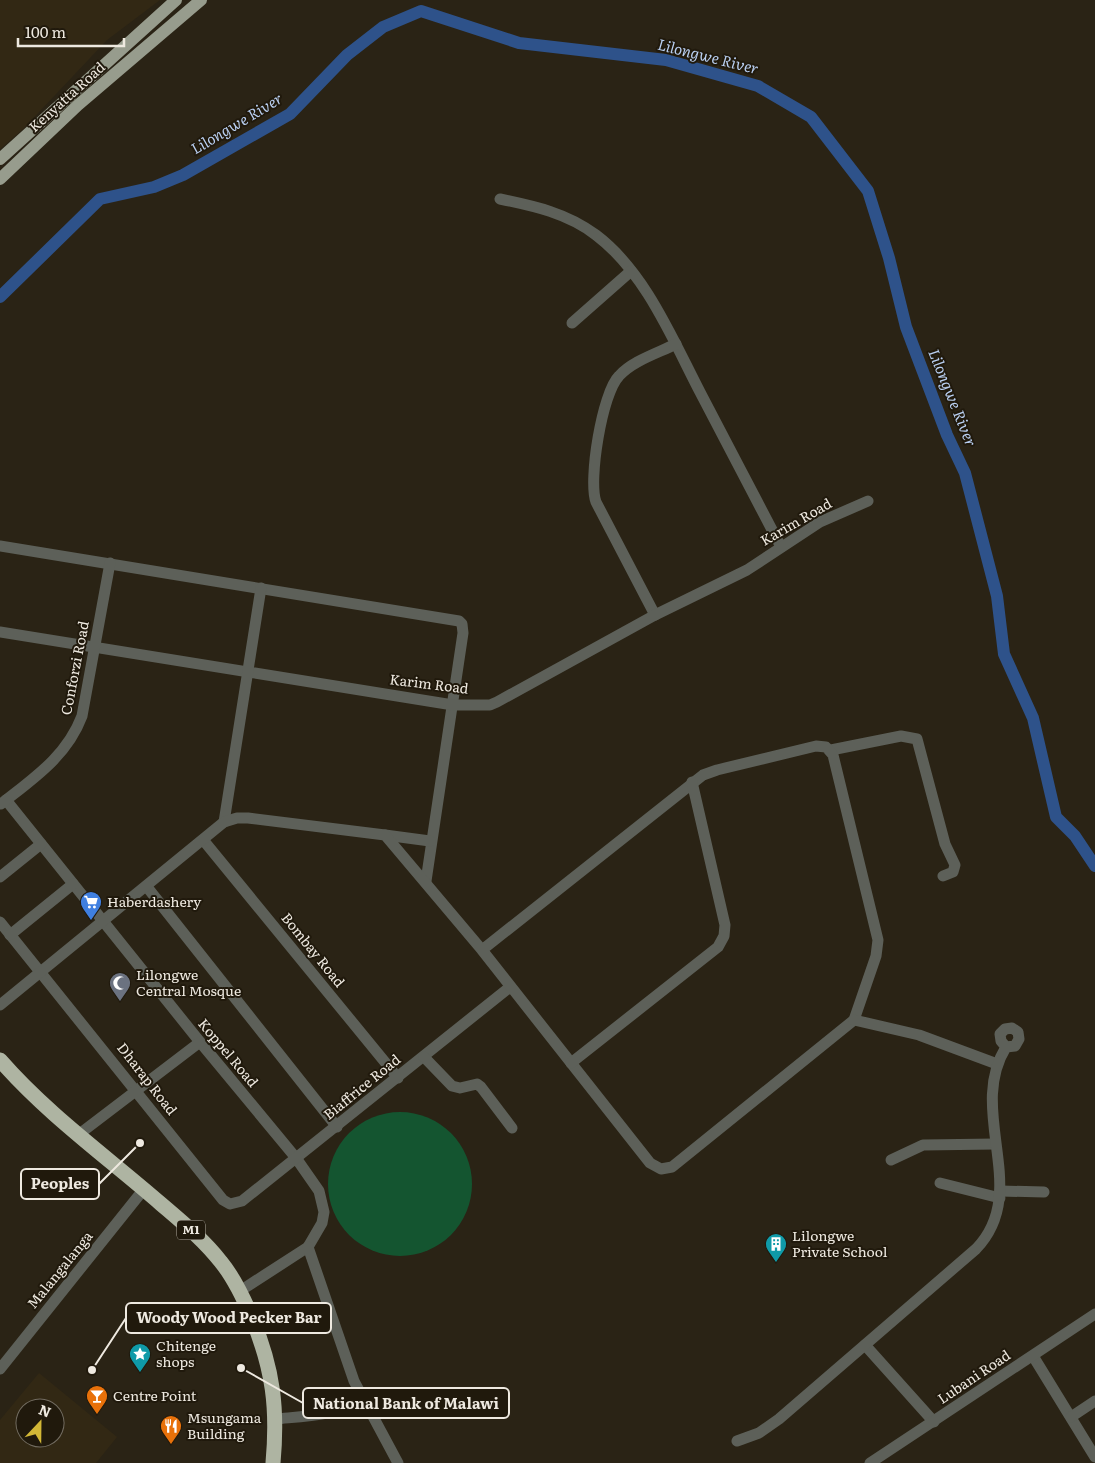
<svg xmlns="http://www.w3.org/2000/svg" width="1095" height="1463" font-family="Literata,serif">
<rect width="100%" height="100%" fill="#2a2315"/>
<g fill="#322814" fill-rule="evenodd">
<polygon points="0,0 160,0 107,40 23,129 0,149"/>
<path d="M 39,1373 L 117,1437 L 96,1463 L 0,1463 L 0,1420 ZM 25,1408 L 55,1408 L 55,1438 L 25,1438 Z"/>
</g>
<circle fill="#145530" cx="400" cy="1184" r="72"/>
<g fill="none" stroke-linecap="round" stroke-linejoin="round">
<polyline stroke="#2e528a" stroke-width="12" points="0,297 100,199 154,187 183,175 290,114 347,55 383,27 421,11 519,43 666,60 758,86 811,117 868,191 889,258 906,327 947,435 965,473 997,596 1004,654 1033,718 1056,817 1075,836 1095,866"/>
<g stroke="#5d6059" stroke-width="11">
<path d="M 500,199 C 534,206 567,213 596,235 C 645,272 672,338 700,392 C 727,444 754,495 781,547"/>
<polyline points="572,323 631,271"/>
<polyline points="0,546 459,621 462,624 463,633 426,881"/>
<path d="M 655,615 L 596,502 C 588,481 602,393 619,376 C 632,361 658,353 676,344"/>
<polyline points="0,632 453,705 490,705 497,702 655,615 747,570 820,522 868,501"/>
<polyline points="831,750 901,736 917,739 945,844 955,865 953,872 943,876"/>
<polyline points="6,800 200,1042 296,1158 319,1191 324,1212 322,1223 308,1247 240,1291"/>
<path d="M 1,804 C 34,778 67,756 82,716 L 110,563"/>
<polyline points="224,822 261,588"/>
<polyline points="385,835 430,841"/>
<polyline points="204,841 398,1078"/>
<polyline points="0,877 41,844"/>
<polyline points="147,887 337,1127"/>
<polyline points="0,922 223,1200 230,1204 242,1201 510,987"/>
<polyline points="10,935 73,884"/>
<polyline points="0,1005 224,822 237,818 248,818 385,835 482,950 650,1163 661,1169 672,1167 854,1020 876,956 878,940 833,755 826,747 816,746 717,770 703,775 482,950"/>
<polyline points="854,1020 919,1035 997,1064"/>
<polyline points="424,1057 452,1086 460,1088 477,1084 481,1087 512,1128"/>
<polyline points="571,1063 718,947 724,936 725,925 692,782"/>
<polyline points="78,1135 200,1042"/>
<polyline points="891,1160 923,1145 995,1144"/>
<polyline points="940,1183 1000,1198"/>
<polyline points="1000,1191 1044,1192"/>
<polyline points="308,1247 354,1381 398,1463"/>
<polyline points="865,1345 934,1422"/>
<polyline points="1033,1356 1095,1457"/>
<polyline points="0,1369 144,1189"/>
<polyline points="1071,1417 1095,1401"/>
<path d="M 276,1419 C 306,1416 337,1415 364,1401"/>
<path d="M 737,1441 L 759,1433 L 779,1419 L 976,1249 C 1032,1191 966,1112 1006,1047 L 1001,1041 L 1000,1034 L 1005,1029 L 1012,1028 L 1018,1032 L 1019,1039 L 1015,1046 L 1006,1047"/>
<polyline points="870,1463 1095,1314"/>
</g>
<g stroke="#979c8d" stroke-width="12">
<polyline points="0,159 176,0"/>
<polyline points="0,179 78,105 201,0"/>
</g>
<path stroke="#aeb4a2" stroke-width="15" d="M 0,1060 C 47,1114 107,1157 161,1204 C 182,1222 204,1240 221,1262 C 235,1279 244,1299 252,1318 C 273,1369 278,1408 273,1463"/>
</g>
<defs>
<g id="supermarket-pin" transform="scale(1.125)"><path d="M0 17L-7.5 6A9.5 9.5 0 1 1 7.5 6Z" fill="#3f7fe0" stroke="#20190c"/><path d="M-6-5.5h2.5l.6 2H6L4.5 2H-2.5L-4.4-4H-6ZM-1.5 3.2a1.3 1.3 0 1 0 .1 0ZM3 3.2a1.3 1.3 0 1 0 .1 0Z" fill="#fff"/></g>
<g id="mosque-pin" transform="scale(1.125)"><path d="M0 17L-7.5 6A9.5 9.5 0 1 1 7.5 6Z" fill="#6b7280" stroke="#20190c"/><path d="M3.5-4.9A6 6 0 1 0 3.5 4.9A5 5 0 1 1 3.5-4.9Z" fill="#fff"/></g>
<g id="building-pin" transform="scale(1.125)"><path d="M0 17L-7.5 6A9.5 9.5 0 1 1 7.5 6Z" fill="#0f9aa8" stroke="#20190c"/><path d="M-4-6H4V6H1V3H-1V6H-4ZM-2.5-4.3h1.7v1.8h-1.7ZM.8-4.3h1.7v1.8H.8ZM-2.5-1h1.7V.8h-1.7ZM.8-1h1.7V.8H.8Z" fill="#fff"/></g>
<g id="sight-pin" transform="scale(1.125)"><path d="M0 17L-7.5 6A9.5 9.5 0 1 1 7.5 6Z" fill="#0f9aa8" stroke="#20190c"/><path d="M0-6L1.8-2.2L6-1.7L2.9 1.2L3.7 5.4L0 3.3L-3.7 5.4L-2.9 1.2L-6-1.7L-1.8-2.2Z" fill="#fff"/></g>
<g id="bar-pin" transform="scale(1.125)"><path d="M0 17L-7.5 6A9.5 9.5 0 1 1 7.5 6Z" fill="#e8710a" stroke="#20190c"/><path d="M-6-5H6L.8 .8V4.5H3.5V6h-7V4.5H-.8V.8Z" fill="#fff"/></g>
<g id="restaurant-pin" transform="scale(1.125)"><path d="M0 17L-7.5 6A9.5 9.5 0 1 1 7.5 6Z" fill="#e8710a" stroke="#20190c"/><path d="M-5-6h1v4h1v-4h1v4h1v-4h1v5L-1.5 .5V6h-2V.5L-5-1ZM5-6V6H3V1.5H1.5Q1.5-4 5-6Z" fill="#fff"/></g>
</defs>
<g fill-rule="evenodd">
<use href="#supermarket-pin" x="91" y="902"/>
<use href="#mosque-pin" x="120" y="983"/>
<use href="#building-pin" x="776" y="1244"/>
<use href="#sight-pin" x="140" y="1354"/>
<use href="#bar-pin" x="97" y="1396"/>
<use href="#restaurant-pin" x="171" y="1426"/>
</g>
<g text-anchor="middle" stroke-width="4" stroke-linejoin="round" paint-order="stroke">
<rect fill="#20190c" stroke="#b0aba0" stroke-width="1" x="177" y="1220.5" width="28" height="19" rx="4"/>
<g font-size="12" font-weight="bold" fill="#eee9e0">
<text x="191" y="1234">M1</text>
</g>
<g font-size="14" fill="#eee9e0" stroke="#20190c">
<text transform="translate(67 97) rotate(-42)" y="5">Kenyatta Road</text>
<text transform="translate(796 522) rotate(-30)" y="5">Karim Road</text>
<text transform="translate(75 668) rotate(-79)" y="5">Conforzi Road</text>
<text transform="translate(429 684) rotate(7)" y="5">Karim Road</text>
<text transform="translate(313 950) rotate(51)" y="5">Bombay Road</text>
<text transform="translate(228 1053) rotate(50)" y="5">Koppel Road</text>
<text transform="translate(147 1079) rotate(52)" y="5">Dharap Road</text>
<text transform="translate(362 1087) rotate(-39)" y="5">Biaffrice Road</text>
<text transform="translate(60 1270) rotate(-51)" y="5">Malangalanga</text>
<text transform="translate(974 1377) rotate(-34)" y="5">Lubani Road</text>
</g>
<g font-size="14" fill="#eee9e0" stroke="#20190c" text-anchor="start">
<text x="107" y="907">Haberdashery</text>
<text x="136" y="980">Lilongwe<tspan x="136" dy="16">Central Mosque</tspan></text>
<text x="792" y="1241">Lilongwe<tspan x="792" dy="16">Private School</tspan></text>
<text x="156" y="1351">Chitenge<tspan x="156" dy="16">shops</tspan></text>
<text x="113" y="1401">Centre Point</text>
<text x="187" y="1423">Msungama<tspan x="187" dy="16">Building</tspan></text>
</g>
<g font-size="15" font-style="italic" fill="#b9cff1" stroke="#20190c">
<text transform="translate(708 57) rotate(14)" y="5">Lilongwe River</text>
<text transform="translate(237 124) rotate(-31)" y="5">Lilongwe River</text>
<text transform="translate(952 398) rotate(68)" y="5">Lilongwe River</text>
</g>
</g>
<path fill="none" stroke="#eee9e0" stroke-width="2" d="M140 1143L99 1184M92 1370L126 1318M241 1368L303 1403"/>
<g fill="#eee9e0" stroke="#20190c" stroke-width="2">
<circle cx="140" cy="1143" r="5"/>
<circle cx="92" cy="1370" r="5"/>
<circle cx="241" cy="1368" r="5"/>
</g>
<g fill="#20190c" stroke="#eee9e0" stroke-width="2">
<rect x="21" y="1169" width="78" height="30" rx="5"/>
<rect x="126" y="1303" width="205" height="30" rx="5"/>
<rect x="303" y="1388" width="206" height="30" rx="5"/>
</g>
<g font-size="15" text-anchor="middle" font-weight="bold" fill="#eee9e0">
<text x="60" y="1189">Peoples</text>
<text x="229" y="1323">Woody Wood Pecker Bar</text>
<text x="406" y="1409">National Bank of Malawi</text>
</g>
<g transform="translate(40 1423) rotate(22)"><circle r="24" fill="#20190c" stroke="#726c61"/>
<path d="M0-4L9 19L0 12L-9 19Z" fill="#d2b736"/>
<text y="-8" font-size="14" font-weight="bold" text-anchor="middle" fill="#eee9e0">N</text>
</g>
<path d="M18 38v8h106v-8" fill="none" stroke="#eee9e0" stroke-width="2.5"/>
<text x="25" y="38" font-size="15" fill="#eee9e0" stroke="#20190c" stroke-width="4" paint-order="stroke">100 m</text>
</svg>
